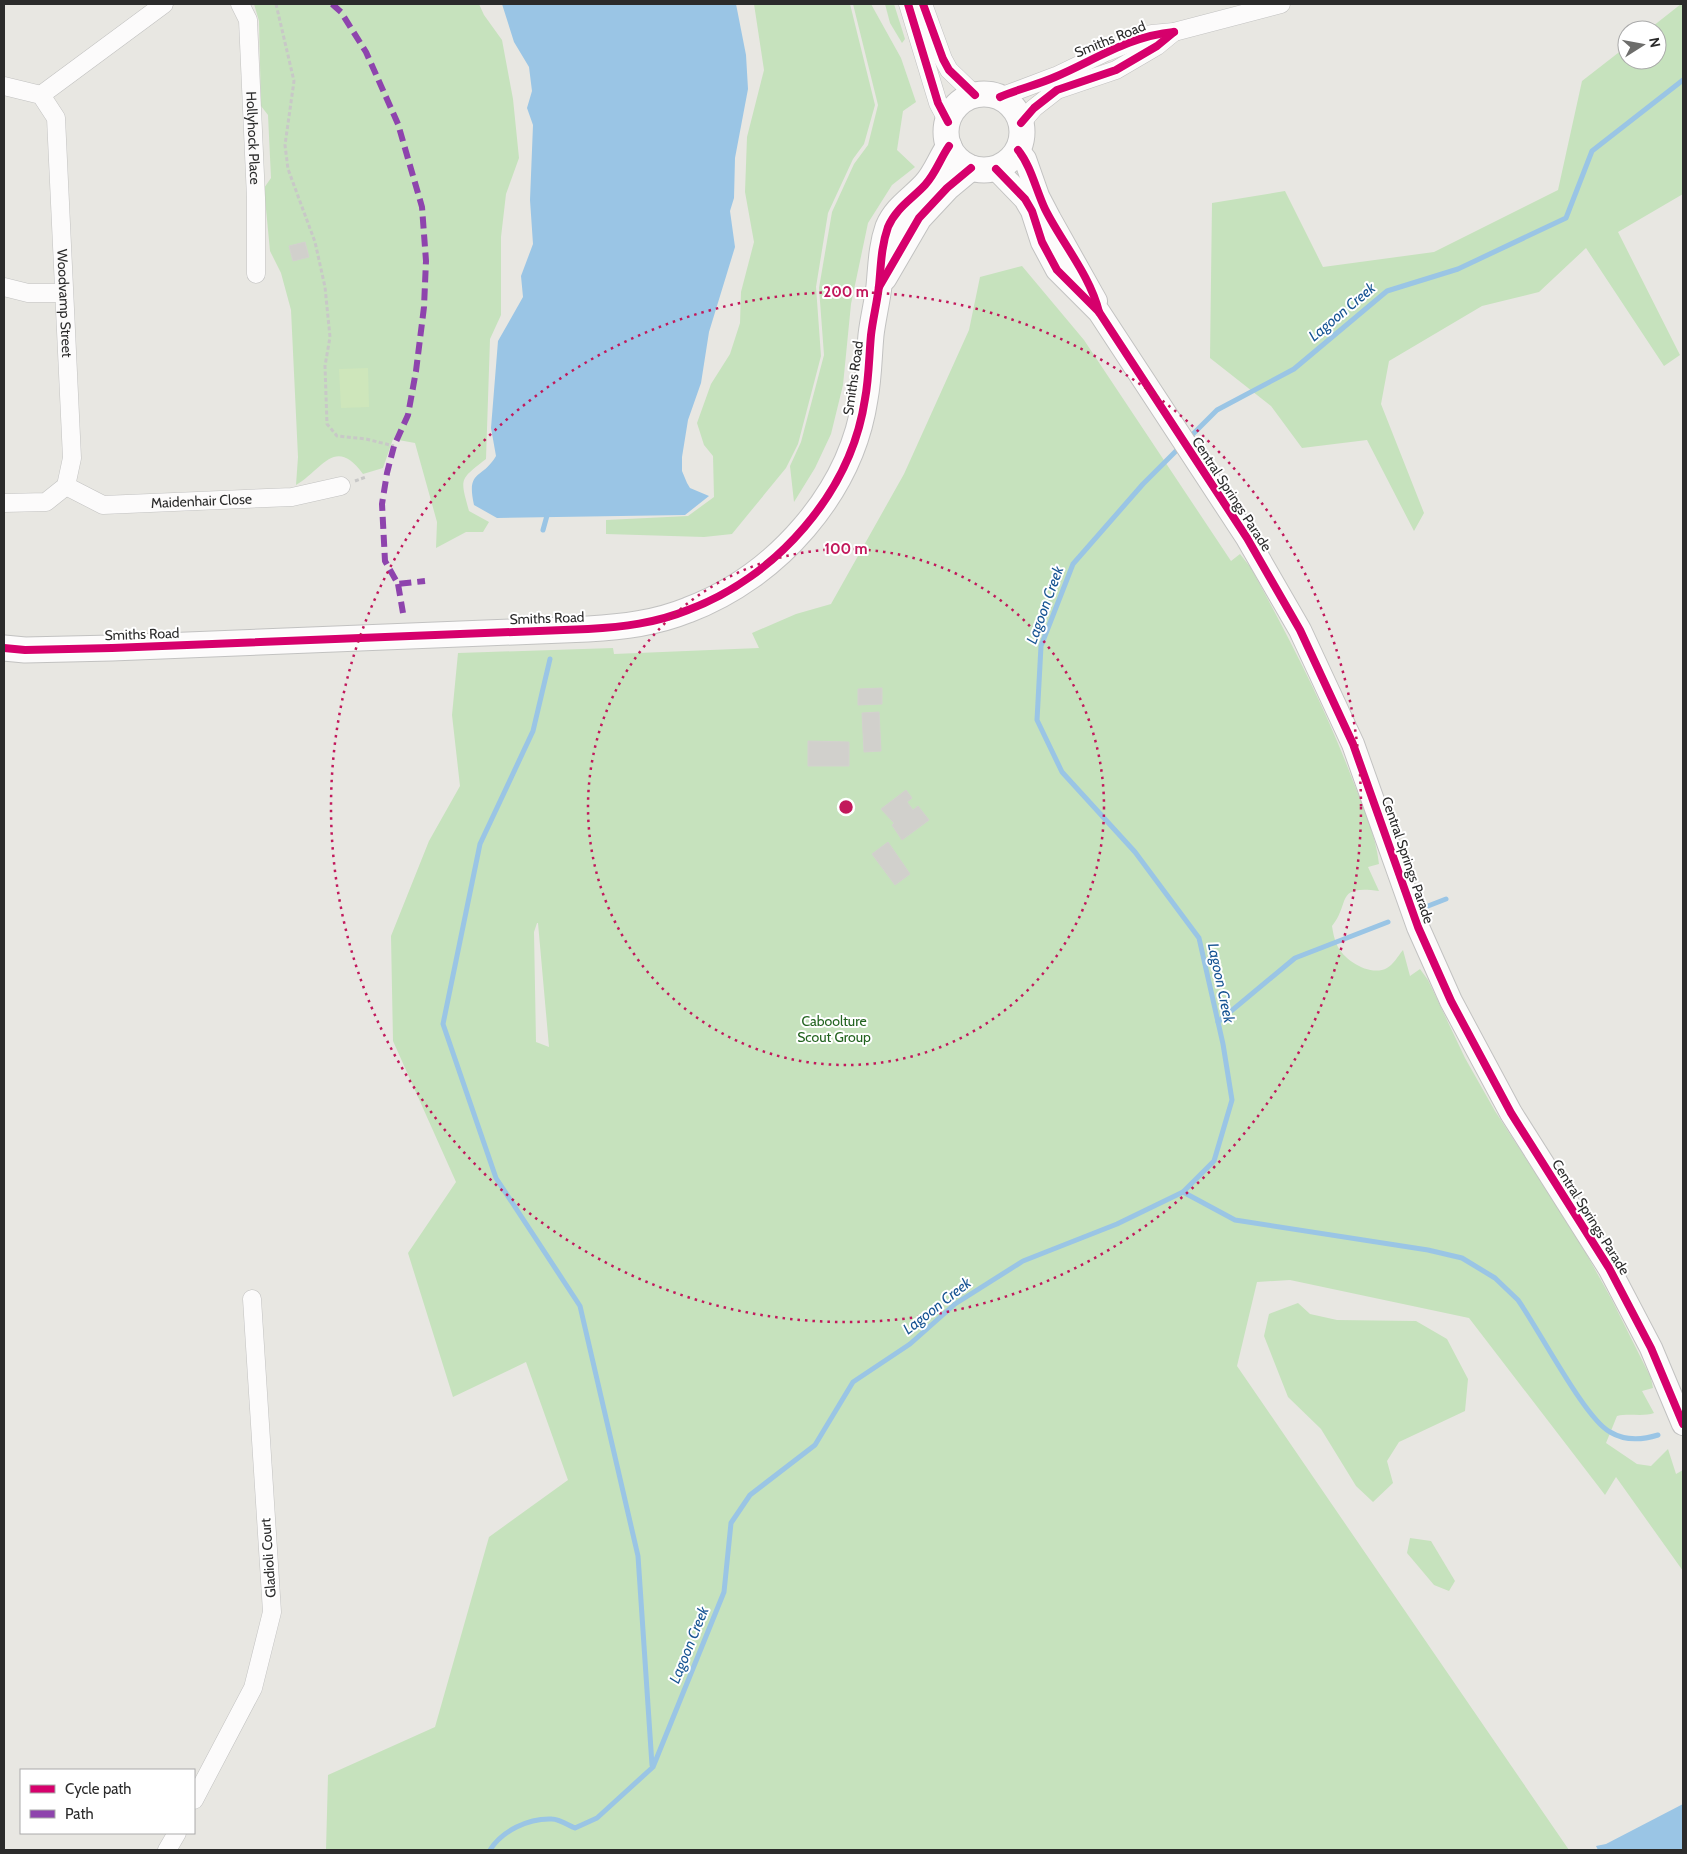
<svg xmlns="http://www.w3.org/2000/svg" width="1687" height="1854" font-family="Cabin,sans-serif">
<rect width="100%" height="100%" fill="#e8e7e2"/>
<g fill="#c6e2bd" fill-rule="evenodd">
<path d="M 254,4 L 479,4 L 484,15 L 502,40 L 513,99 L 519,158 L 506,194 L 501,237 L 501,315 L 490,339 L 486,459 C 459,480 460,478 469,511 L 489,522 L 483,532 L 466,532 L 436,548 L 437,522 L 415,443 L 393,439 L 383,468 L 363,474 C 335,435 322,470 296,485 L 298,457 L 291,310 L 281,273 L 270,251 L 264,188 L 271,178 L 268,115 L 261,106 L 259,21 Z"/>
<polygon points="754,4 850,4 875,105 864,144 853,159 828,213 816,287 821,356 798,444 786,468 732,534 704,537 606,534 606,520 688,516 714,497 713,456 704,445 697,423 711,384 730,354 740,323 741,292 754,242 745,192 747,137 764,70"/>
<polygon points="853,4 871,4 901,58 916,102 903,111 897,150 915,167 892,185 868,223 851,304 843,385 831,434 815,468 794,502 790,466 801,442 824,355 819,288 832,212 854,164 868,145 878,105"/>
<polygon points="885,4 894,4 905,39 902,43 890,23"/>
<polygon points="1681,4 1683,4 1683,194 1618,232 1680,355 1664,366 1586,248 1539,292 1482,306 1389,361 1381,404 1424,513 1414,531 1367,440 1302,448 1271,406 1210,358 1212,203 1285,191 1323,267 1434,252 1558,190 1582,81 1627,46 1627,60 1657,60 1657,30 1648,30"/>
<path d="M 1022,266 L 1084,340 L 1231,561 L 1240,554 L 1251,568 C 1289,638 1325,706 1353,781 C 1363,807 1376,835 1379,864 L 1368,867 L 1379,891 C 1334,885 1351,903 1332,926 C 1333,932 1334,939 1337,945 C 1344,961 1371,977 1387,968 C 1393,965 1398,956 1403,950 L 1410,976 L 1420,969 L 1428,980 L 1465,1058 L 1495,1111 L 1577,1237 L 1612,1300 L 1651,1378 L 1653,1388 L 1642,1391 L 1654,1413 C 1644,1417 1628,1413 1617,1416 L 1606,1443 L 1637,1464 L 1651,1466 L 1668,1449 L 1676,1474 L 1683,1470 L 1683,1571 L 1616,1477 L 1605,1495 L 1469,1318 L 1290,1280 L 1257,1282 L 1237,1366 L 1569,1850 L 326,1850 L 328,1775 L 435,1727 L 489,1537 L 568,1480 L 526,1362 L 453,1397 L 408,1253 L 456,1182 L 393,1041 L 391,936 L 429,841 L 460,786 L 452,715 L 458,653 L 613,648 L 614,654 L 759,648 L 752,633 L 796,614 L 831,604 L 904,474 L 969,330 L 980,277 ZM 537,923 L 538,923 L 549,1047 L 536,1042 L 534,932 Z"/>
<polygon points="1298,1303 1310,1314 1337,1320 1416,1321 1447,1339 1468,1379 1465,1411 1399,1442 1387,1461 1393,1483 1373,1502 1356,1486 1321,1429 1288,1397 1264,1336 1269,1314"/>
<polygon points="1410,1538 1431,1541 1455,1581 1449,1591 1434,1585 1407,1553"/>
</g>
<polygon fill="#cee6bb" points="368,368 369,407 341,408 339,369"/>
<g fill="#9ac5e5">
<path d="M 502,4 L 736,4 L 746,55 L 748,89 L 735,158 L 734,198 L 730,211 L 735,247 L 709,332 L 701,383 L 688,420 L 682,457 L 682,471 L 687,483 L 690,488 L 709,496 L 685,515 L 497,518 L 474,505 C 466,469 482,480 496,456 L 491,428 L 498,341 L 523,297 L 521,276 L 533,244 L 530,200 L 533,125 L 527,108 L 532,91 L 529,67 L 514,42 Z"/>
<polygon points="1683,1804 1683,1850 1598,1850 1596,1846 1606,1844"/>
</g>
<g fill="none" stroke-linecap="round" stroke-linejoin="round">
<g stroke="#9ac5e5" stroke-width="5">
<polyline points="1189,438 1217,410 1294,369 1387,291 1458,269 1566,218 1592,151 1683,80"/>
<polyline points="543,530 548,512"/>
<polyline points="550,659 533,731 480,844 443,1024 496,1178 580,1306 638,1556 652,1765"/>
<polyline points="1428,906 1446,899"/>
<polyline points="1218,1022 1295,958 1388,922"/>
<path d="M 1183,1192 L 1235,1220 L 1428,1250 L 1462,1258 L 1495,1278 L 1518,1300 C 1538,1328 1585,1419 1610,1432 C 1625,1441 1642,1440 1658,1435"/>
<path d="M 490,1850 C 502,1831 528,1818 552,1819 C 559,1819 568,1825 575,1828 L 597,1818 L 653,1767 L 724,1592 L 731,1523 L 750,1495 L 815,1445 L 853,1382 L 910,1344 L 955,1304 L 1023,1261 L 1117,1224 L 1183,1192 L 1214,1161 L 1232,1100 L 1223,1044 L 1199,938 L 1135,852 L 1062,772 L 1037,720 L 1041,646 L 1073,564 L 1143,484 L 1181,446"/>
</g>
</g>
<g fill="#d1d0cc" stroke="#d3d2ce">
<polygon points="305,242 309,257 293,261 289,246"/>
<polygon points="882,688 882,704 858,705 858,689"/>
<polygon points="879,712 881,751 864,752 862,713"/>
<polygon points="808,741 849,742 849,766 808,766"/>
<polygon points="906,790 912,798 907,802 913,810 918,806 929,820 902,840 892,825 894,823 881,809"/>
<polygon points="888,842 910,874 895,885 872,854"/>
</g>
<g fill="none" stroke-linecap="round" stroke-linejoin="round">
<g stroke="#c2c2c1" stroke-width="19">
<g id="minor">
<path id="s1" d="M 240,4 L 248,20 L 256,198 L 256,274"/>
<polyline points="908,4 938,103 948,122"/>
<polyline points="923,4 943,59 949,70 975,95"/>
<path id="s2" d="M 4,86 L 41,95 L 56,118 L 72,458 L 66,486 L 46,502 L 4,503"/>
<polyline points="41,95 164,4"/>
<polyline points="1000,97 1056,76 1106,52 1152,34 1174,32 1281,4"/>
<polyline points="1021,123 1034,108 1057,90 1116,70 1157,46 1174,32"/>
<polyline points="4,287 28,293 62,293"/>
<path id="s3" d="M 66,486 L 103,505 L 292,497 L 341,486"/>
<polyline points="194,1800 253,1688 272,1612 252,1299"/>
<polyline points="167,1850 177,1833"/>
</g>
</g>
<g stroke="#c2c2c1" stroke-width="24">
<g id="tertiary">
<polyline points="1018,150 1025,159 1038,196 1050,219 1096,301"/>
<polyline points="996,169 1025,199 1032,211 1042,242 1057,270 1099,312 1247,538 1300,630 1353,744 1418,927 1451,1001 1511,1113 1609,1268 1651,1348 1683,1424"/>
</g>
</g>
<g stroke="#c2c2c1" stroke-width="27">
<g id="secondary">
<circle cx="984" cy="132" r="38"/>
<polyline points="884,278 919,218 947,188 971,168"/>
<path d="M 4,648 L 25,650 L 112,648 L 588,629 C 623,627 656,623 688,610 C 776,577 851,493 865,399 C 869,378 869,356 871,335 C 873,318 877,303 879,286 C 881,266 881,247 888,227 C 896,208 912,199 925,185 C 936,173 940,159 949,146"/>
</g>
</g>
<g stroke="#c8c8c7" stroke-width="3" stroke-dasharray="4 2.5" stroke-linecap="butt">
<polyline points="276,4 294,81 285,145 288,169 315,242 325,287 330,337 325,366 327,424 337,436 366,439 394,446"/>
<polyline points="355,481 366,477"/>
</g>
<use href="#minor" stroke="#fcfbfb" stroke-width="18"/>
<use href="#tertiary" stroke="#fcfbfb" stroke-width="22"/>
<use href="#secondary" stroke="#fcfbfb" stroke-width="25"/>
<g stroke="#8e44ad" stroke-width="6" stroke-dasharray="12 6" stroke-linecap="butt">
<polyline points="332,4 341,12 366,52 398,124 422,207 426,261 424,307 416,371 408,415 394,446 387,473 382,504 385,561 398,584 425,581"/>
<polyline points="398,584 403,613"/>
</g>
<g stroke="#fff" stroke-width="11">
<g id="cycleway">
<polyline points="908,4 938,103 948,122"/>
<polyline points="923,4 943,59 949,70 975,95"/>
<path d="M 1000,97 C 1018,89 1037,85 1055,77 C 1095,60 1129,36 1174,32"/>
<polyline points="1021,123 1034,108 1057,90 1116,70 1157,46 1174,32"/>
<path d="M 1018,150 C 1031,166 1036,190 1045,209 C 1062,243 1090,275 1099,312"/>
<polyline points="996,169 1025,199 1032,211 1042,242 1057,270 1099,312 1247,538 1300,630 1353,744 1418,927 1451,1001 1511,1113 1609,1268 1651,1348 1683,1424"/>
<polyline points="879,287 919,218 947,188 971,168"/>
<path d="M 4,648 L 25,650 L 112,648 L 588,629 C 623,627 656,623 688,610 C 776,577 851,493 865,399 C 869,378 869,356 871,335 C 873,318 877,303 879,286 C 881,266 881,247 888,227 C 896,208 912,199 925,185 C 936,173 940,159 949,146"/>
</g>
</g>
<use href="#cycleway" stroke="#d6006c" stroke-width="8"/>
</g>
<g fill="none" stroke="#c2185b" stroke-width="2.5" stroke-dasharray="2.5 5">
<circle cx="846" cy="807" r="258"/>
<circle cx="846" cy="807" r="515"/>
</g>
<g text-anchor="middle" stroke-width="4" stroke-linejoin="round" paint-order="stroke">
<g font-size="14" fill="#2b2b2b" stroke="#fff">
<text transform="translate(1110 39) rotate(-22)" y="5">Smiths Road</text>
<text dy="5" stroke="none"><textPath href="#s1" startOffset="136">Hollyhock Place</textPath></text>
<text dy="5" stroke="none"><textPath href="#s2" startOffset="251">Woodvamp Street</textPath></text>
<text transform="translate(853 378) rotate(-82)" y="5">Smiths Road</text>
<text transform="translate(1232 494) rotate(57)" y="5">Central Springs Parade</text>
<text dy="5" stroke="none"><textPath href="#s3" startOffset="140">Maidenhair Close</textPath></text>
<text transform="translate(547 618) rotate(-2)" y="5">Smiths Road</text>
<text transform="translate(142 634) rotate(-2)" y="5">Smiths Road</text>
<text transform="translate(1408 860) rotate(71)" y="5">Central Springs Parade</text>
<text transform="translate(1591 1217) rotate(58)" y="5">Central Springs Parade</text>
<text transform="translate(268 1558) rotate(-94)" y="5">Gladioli Court</text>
</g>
<g font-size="14" fill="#22631f" stroke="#fff">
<text x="834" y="1026">Caboolture<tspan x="834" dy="16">Scout Group</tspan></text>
</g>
<g font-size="15" font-style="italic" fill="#175493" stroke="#fff">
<text transform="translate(1342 312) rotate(-40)" y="5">Lagoon Creek</text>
<text transform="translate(1045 605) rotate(-70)" y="5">Lagoon Creek</text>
<text transform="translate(1221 983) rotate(78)" y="5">Lagoon Creek</text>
<text transform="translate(937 1306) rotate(-38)" y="5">Lagoon Creek</text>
<text transform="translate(689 1645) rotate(-68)" y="5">Lagoon Creek</text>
</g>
</g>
<circle cx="846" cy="807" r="8" fill="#c2185b" stroke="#fff" stroke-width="2.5"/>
<g font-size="15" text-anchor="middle" font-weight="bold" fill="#c2185b" stroke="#fff" stroke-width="4" stroke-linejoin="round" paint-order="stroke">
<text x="846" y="297">200 m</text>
<text x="846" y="554">100 m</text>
</g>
<rect width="1687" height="1854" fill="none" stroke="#2b2b2b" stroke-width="10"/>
<rect x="20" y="1769" width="175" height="65" fill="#ffffff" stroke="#aaaaaa"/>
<rect x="30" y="1785" width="25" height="8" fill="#d6006c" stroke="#aaaaaa"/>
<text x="65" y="1794" font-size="15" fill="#2b2b2b">Cycle path</text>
<rect x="30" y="1810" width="25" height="8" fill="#8e44ad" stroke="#aaaaaa"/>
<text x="65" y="1819" font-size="15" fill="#2b2b2b">Path</text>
<g transform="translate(1642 45) rotate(79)"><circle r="24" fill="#ffffff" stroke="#aaaaaa"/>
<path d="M0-4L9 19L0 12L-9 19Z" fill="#6d6d6b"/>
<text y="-8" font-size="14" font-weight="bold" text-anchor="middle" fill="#2b2b2b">N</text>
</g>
</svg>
